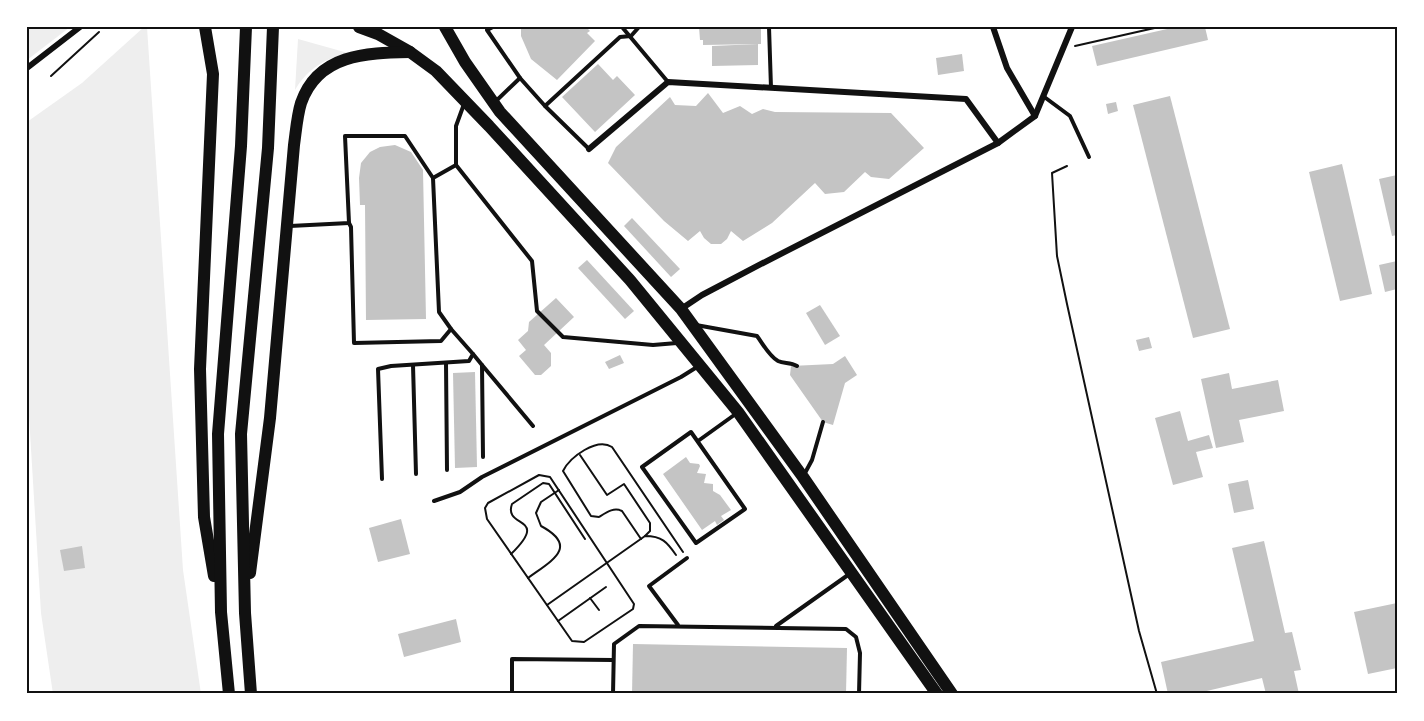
<svg xmlns="http://www.w3.org/2000/svg" width="1424" height="721" font-family="Overpass,sans-serif">
<rect width="100%" height="100%" fill="#fff"/>
<g fill="#eee">
<polygon points="30,27 70,27 27,60 27,29"/>
<polygon points="144,27 147,27 183,570 201,694 53,694 41,613 27,383 27,122 82,83"/>
<path d="M 298,39 L 348,53 C 326,58 307,69 295,90 Z"/>
</g>
<g fill="#c4c4c4">
<polygon points="521,27 586,27 590,31 587,33 595,41 557,80 531,59 521,36"/>
<polygon points="699,27 761,27 761,44 703,45 703,40 700,40"/>
<polygon points="1176,27 1205,27 1208,40 1097,66 1092,46"/>
<polygon points="758,44 758,65 712,66 712,46"/>
<polygon points="962,54 964,71 938,75 936,58"/>
<polygon points="598,64 613,80 617,76 635,95 595,132 562,97"/>
<polygon points="708,93 723,113 740,106 752,114 763,109 775,112 891,113 924,148 889,179 871,177 865,172 844,192 825,194 815,183 772,223 743,241 731,231 727,239 721,244 711,244 704,238 700,231 688,241 664,221 608,163 616,147 670,97 675,105 696,106"/>
<polygon points="1170,96 1230,329 1193,338 1133,105"/>
<polygon points="1116,102 1118,111 1108,114 1106,104"/>
<polygon points="395,145 411,152 423,170 426,319 366,320 365,205 360,205 359,178 361,163 370,152 380,147"/>
<polygon points="1342,164 1372,294 1340,301 1309,172"/>
<polygon points="1397,175 1397,235 1392,236 1379,179"/>
<polygon points="632,218 680,269 671,277 624,226"/>
<polygon points="587,260 634,311 625,319 578,268"/>
<polygon points="1397,261 1397,289 1385,292 1379,265"/>
<polygon points="556,298 574,317 544,345 551,353 551,366 541,375 535,375 519,356 526,350 518,340 528,331 529,322"/>
<polygon points="820,305 840,336 825,345 806,313"/>
<polygon points="1149,337 1152,348 1139,351 1136,340"/>
<polygon points="620,355 624,363 609,369 605,362"/>
<polygon points="845,356 857,375 845,383 833,425 823,422 790,375 791,366 833,364"/>
<polygon points="475,372 477,467 455,468 453,373"/>
<polygon points="1229,373 1232,389 1278,380 1284,411 1239,420 1244,442 1216,448 1201,379"/>
<polygon points="1180,411 1188,441 1209,435 1213,448 1196,452 1203,477 1173,485 1155,418"/>
<polygon points="686,457 690,463 699,464 700,466 697,473 706,474 704,483 713,484 713,491 720,495 731,510 721,516 724,520 717,525 715,521 702,530 663,474"/>
<polygon points="1248,480 1254,509 1234,513 1228,484"/>
<polygon points="401,519 410,554 378,562 369,528"/>
<polygon points="1264,541 1285,633 1292,632 1301,670 1294,671 1299,694 1266,694 1262,678 1194,694 1168,694 1161,662 1254,641 1232,548"/>
<polygon points="82,546 85,568 64,571 60,550"/>
<polygon points="1397,603 1397,668 1368,674 1354,612"/>
<polygon points="456,619 461,642 404,657 398,634"/>
<polygon points="633,644 847,648 846,694 632,694"/>
</g>
<g fill="none" stroke-linecap="round" stroke-linejoin="round">
<g stroke="#111" stroke-width="2">
<polyline points="1075,46 1159,27"/>
<polyline points="51,76 99,32"/>
<polyline points="1067,166 1052,173 1057,256 1067,304 1139,631 1157,694"/>
<polyline points="580,455 607,495 624,484 650,523 650,531 645,536"/>
<polygon points="539,475 550,477 634,604 633,609 584,642 572,641 487,519 485,508 488,503"/>
<path d="M 641,539 L 622,511 C 614,507 607,512 599,517 L 591,516 L 563,471 C 570,457 597,437 612,447 L 683,552"/>
<path d="M 511,554 C 551,515 503,529 512,504 L 543,483 L 549,484 L 585,539"/>
<path d="M 528,578 C 551,561 580,547 541,526 L 536,513 L 541,502 L 559,490"/>
<polyline points="590,598 599,610"/>
<path d="M 547,605 L 645,536 C 662,536 667,542 676,555"/>
<polyline points="558,621 606,587"/>
</g>
<g stroke="#111" stroke-width="4">
<polyline points="493,27 487,30 520,78 545,106 589,149"/>
<polyline points="622,27 668,82"/>
<polyline points="769,27 771,88"/>
<polyline points="1043,96 1070,116 1089,157"/>
<polyline points="496,101 520,78"/>
<polyline points="464,104 456,126 456,165 532,261 537,311 563,337 653,345 677,343"/>
<polyline points="545,106 620,37 631,36 639,27"/>
<polyline points="349,223 351,227 354,343 441,341 451,329 439,312 433,178"/>
<polyline points="290,226 349,223 345,136 405,136 433,178 456,165"/>
<path d="M 696,325 L 757,336 C 763,344 769,356 778,361 C 784,364 790,362 797,366"/>
<polyline points="473,354 482,365 483,457"/>
<polyline points="446,363 447,470"/>
<polyline points="413,365 416,474"/>
<polyline points="482,365 533,426"/>
<polygon points="691,432 745,509 696,543 642,467"/>
<polyline points="698,441 737,413"/>
<polyline points="805,473 812,460 823,422"/>
<polyline points="382,479 378,369 391,366 469,361 473,354 451,329"/>
<polyline points="434,501 460,492 482,477 681,377 697,367"/>
<polyline points="678,625 649,586 687,558"/>
<polyline points="776,626 848,575"/>
<polyline points="512,694 512,659 613,660"/>
<polyline points="613,694 614,644 639,626 846,629 856,637 860,653 859,694"/>
</g>
<g stroke="#111" stroke-width="6">
<polyline points="993,27 1007,68 1035,116"/>
<polyline points="27,68 80,27"/>
<polyline points="589,149 668,82 966,99 998,143"/>
<polyline points="681,309 702,295 763,263 998,143 1035,116 1072,27"/>
</g>
<g stroke="#111" stroke-width="12">
<polyline points="205,27 213,74 200,369 204,517 214,576"/>
<polyline points="359,27 378,34 410,52 436,71 489,126 630,280 738,412 937,694"/>
<polyline points="445,27 465,62 500,112 681,309 803,477 952,694"/>
<path d="M 250,573 L 270,418 L 294,145 C 296,131 297,116 301,103 C 318,54 366,53 410,52"/>
<polyline points="229,694 221,612 218,434 241,146 246,27"/>
<polyline points="251,694 245,613 241,434 268,148 273,27"/>
</g>
</g>
<rect width="1424" height="721" fill="none" stroke="#ffffff" stroke-width="57"/>
<rect x="28" y="28" width="1368" height="664" fill="none" stroke="#111" stroke-width="2"/>
</svg>
